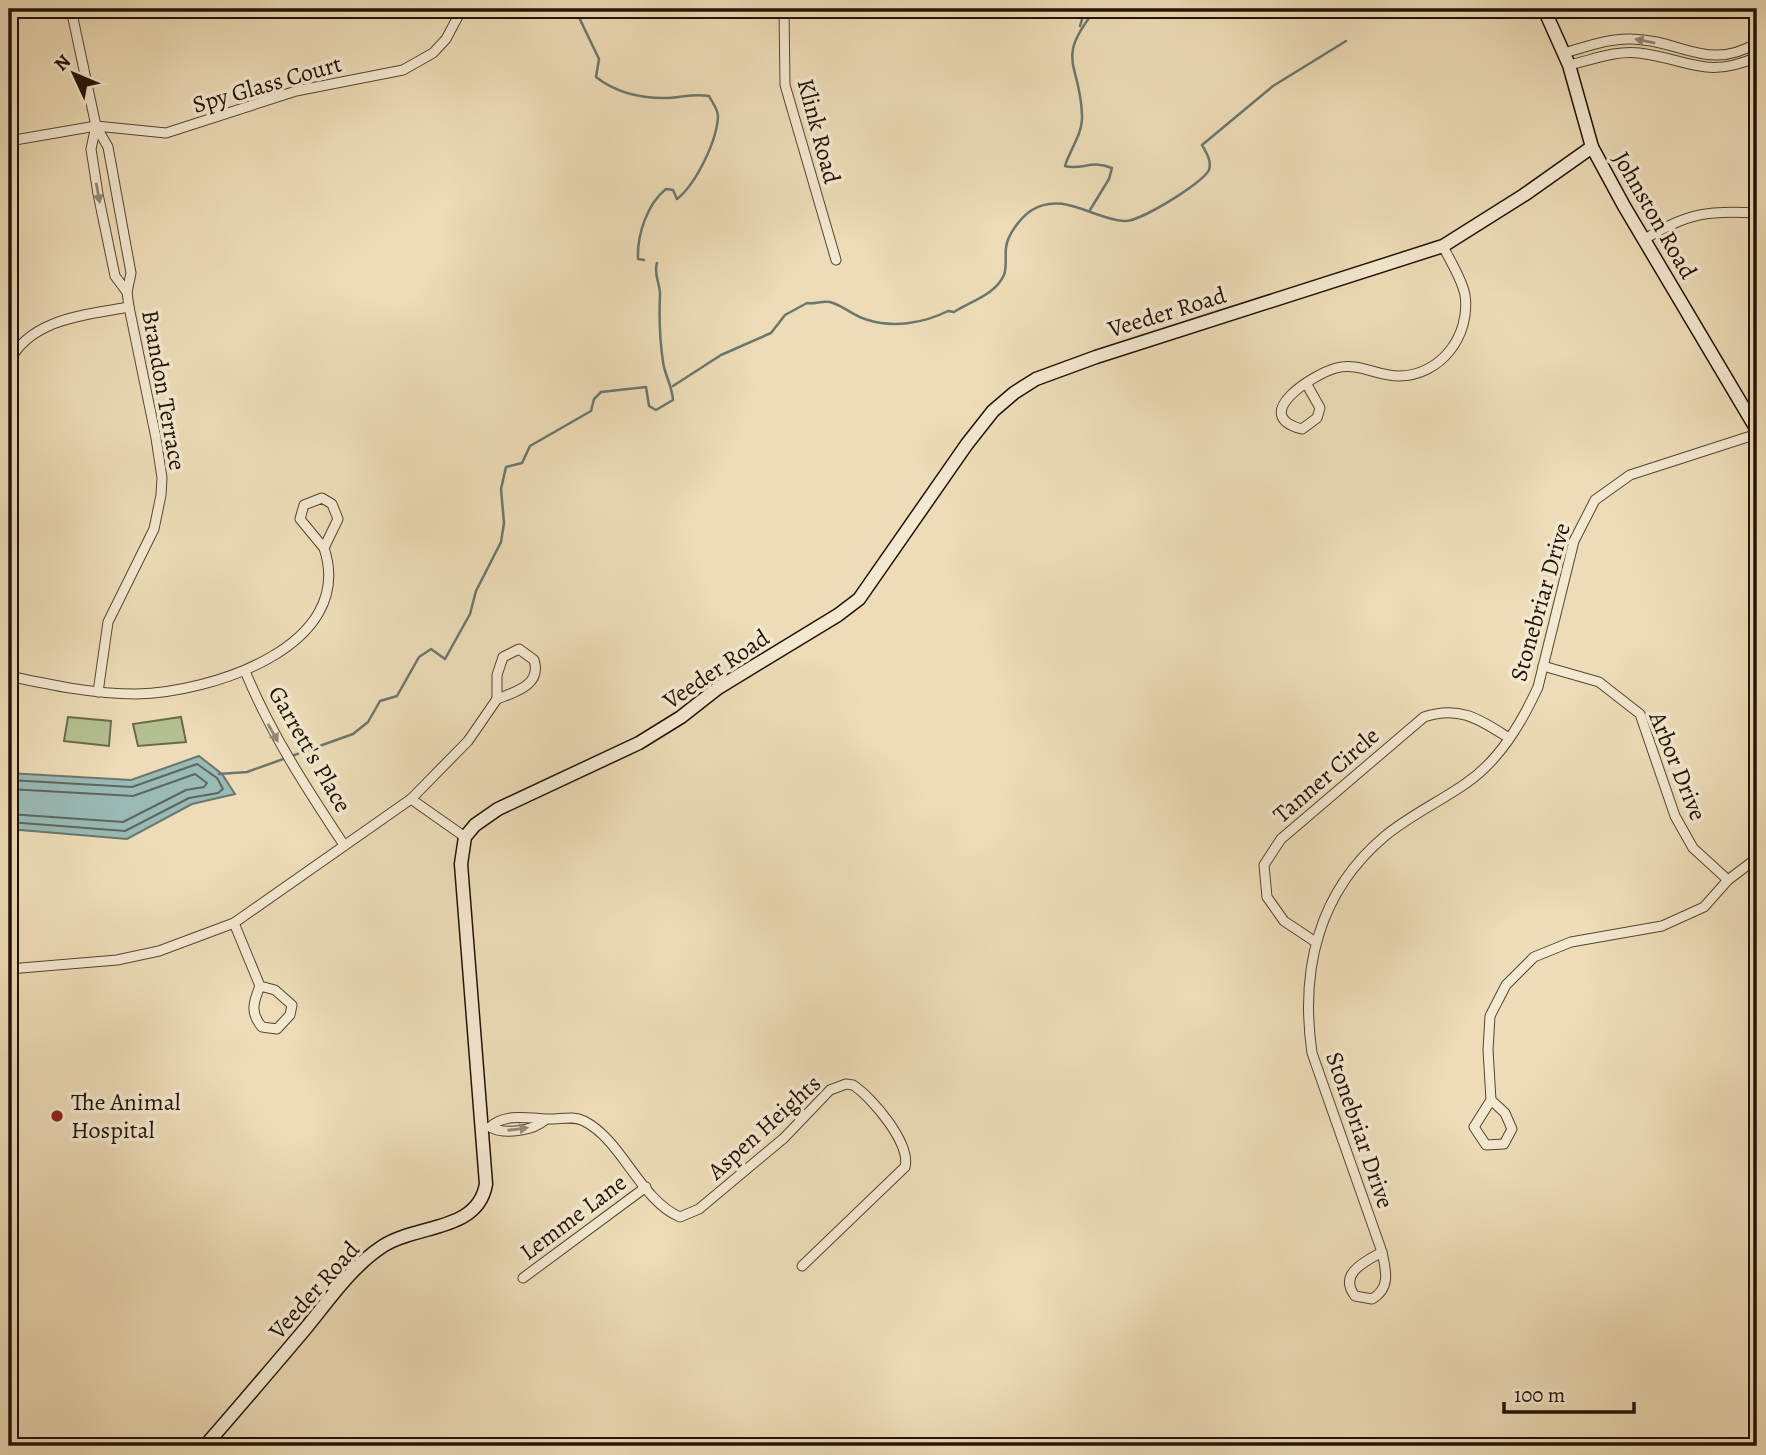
<svg xmlns="http://www.w3.org/2000/svg" width="1766" height="1455" font-family="Alegreya,serif">
<rect width="100%" height="100%" fill="#eddcb7"/>
<filter id="stains"><feTurbulence type="fractalNoise" baseFrequency=".00286" numOctaves="4"/><feColorMatrix values="0 0 0 0 .2 0 0 0 0 .09 0 0 0 0 .02 0 0 0 .5 -.17"/></filter>
<radialGradient id="worn" r=".72"><stop offset=".6" stop-color="#630" stop-opacity="0"/><stop offset="1" stop-color="#630" stop-opacity=".3"/></radialGradient>
<g fill="#b4c191" stroke="#6b6a4c" stroke-width="2">
<polygon points="68,717 111,721 109,746 64,741"/>
<polygon points="181,717 186,742 138,746 133,724"/>
</g>
<polygon fill="#9abab5" stroke="#6a776f" stroke-width="2" points="199,756 222,774 235,794 192,804 127,839 9,829 9,773 131,780"/>
<g fill="none" stroke-linecap="round" stroke-linejoin="round">
<g stroke="#5e665e" stroke-width="2">
<polyline points="9,780 132,787 197,764 217,778 223,789 218,793 189,798 125,831 9,822"/>
<polyline points="9,789 133,796 195,774 207,783 204,787 186,790 123,822 9,814"/>
</g>
<g stroke="#6a776f" stroke-width="2.5">
<path d="M 575,9 L 599,59 L 596,77 C 615,92 640,98 664,98 C 680,98 693,93 709,96 C 712,102 718,109 718,116 C 717,141 696,184 677,199 L 673,190 L 666,189 C 647,204 637,235 638,259 L 644,260"/>
<polyline points="1080,26 1085,9"/>
<path d="M 1090,210 L 1109,179 L 1112,168 C 1090,159 1082,171 1065,166 C 1070,149 1083,134 1082,115 C 1080,61 1054,61 1096,9"/>
<path d="M 673,386 L 721,355 L 771,333 L 785,315 L 807,303 C 816,305 824,299 833,303 C 845,307 855,317 868,320 C 894,328 924,323 948,311 L 954,312 C 971,301 995,295 1004,275 C 1007,267 1005,256 1006,248 C 1007,235 1021,217 1032,210 C 1063,191 1093,219 1124,221 C 1138,223 1203,183 1209,170 C 1212,161 1206,152 1202,145 L 1273,86 L 1346,41"/>
<path d="M 219,774 L 247,772 L 353,734 L 368,722 L 380,701 L 397,696 L 419,657 L 431,649 L 445,659 L 470,614 L 476,591 L 501,542 L 504,523 L 501,489 L 506,467 L 522,463 L 530,446 L 591,411 L 594,399 L 601,392 L 646,387 L 649,406 L 656,410 L 673,400 C 672,385 665,376 663,362 C 660,341 659,317 660,296 C 661,285 653,275 657,263"/>
</g>
<g stroke="#554532" stroke-width="11">
<g id="street">
<polyline points="71,9 96,126 108,147 131,273 127,292 129,307 156,438 162,478 161,495 154,529 108,622 98,692"/>
<polyline points="784,9 785,85 836,260"/>
<path d="M 1564,53 C 1586,47 1609,38 1632,39 C 1681,40 1708,72 1757,43"/>
<path d="M 1569,65 C 1592,60 1616,50 1639,53 C 1689,59 1705,80 1757,57"/>
<polyline points="96,126 91,149 98,194 115,276 127,292"/>
<polyline points="9,141 96,126 166,133 296,91 403,70 433,53 446,39 462,9"/>
<path d="M 1645,239 C 1687,213 1709,210 1757,213"/>
<path d="M 9,362 C 31,318 86,315 129,307"/>
<path d="M 1306,383 L 1320,408 L 1317,418 L 1302,429 C 1248,415 1314,374 1336,368 C 1359,362 1376,376 1399,376 C 1440,376 1471,336 1465,295 C 1462,279 1450,261 1443,246"/>
<polygon points="322,498 332,504 338,519 324,548 300,519 304,505"/>
<path d="M 519,649 L 534,660 C 542,685 515,692 497,699 L 497,675 L 503,657 Z"/>
<polyline points="1543,666 1599,682 1640,714 1675,816 1693,848 1728,880"/>
<path d="M 245,671 C 271,734 307,789 344,845"/>
<path d="M 9,676 C 51,685 93,694 136,694 C 209,693 357,647 324,548"/>
<polyline points="411,799 465,837"/>
<path d="M 234,923 L 260,986 C 253,1003 250,1013 262,1027 L 277,1029 L 290,1015 L 292,1005 L 275,990 L 260,986"/>
<path d="M 1314,941 L 1284,921 L 1267,897 L 1264,865 L 1281,839 L 1424,717 C 1459,705 1479,719 1509,738"/>
<polyline points="9,969 117,960 159,951 234,923 411,799 468,741 497,699"/>
<polyline points="1491,1100 1505,1113 1512,1129 1504,1144 1486,1145 1474,1127 1491,1100 1488,1050 1490,1016 1506,985 1534,957 1571,942 1662,926 1704,907 1728,880 1757,858"/>
<path d="M 490,1127 C 505,1113 528,1118 546,1119 C 559,1120 572,1115 584,1121 C 622,1140 640,1200 680,1217 L 699,1209 L 784,1138 L 830,1090 L 846,1084 L 853,1085 C 873,1098 911,1144 905,1167 L 802,1266"/>
<path d="M 490,1127 C 504,1135 533,1131 545,1120"/>
<path d="M 1382,1252 C 1364,1262 1338,1274 1355,1296 L 1372,1299 C 1391,1288 1386,1271 1382,1252 L 1312,1053 C 1300,970 1318,892 1385,836 C 1409,816 1439,802 1465,784 C 1499,761 1521,724 1538,687 L 1574,541 L 1595,500 L 1630,475 L 1757,434"/>
<polyline points="523,1278 646,1187"/>
</g>
</g>
<g stroke="#221306" stroke-width="15">
<g id="secondary">
<polyline points="1544,9 1569,65 1592,147 1624,206 1757,430"/>
<path d="M 205,1446 C 239,1407 273,1367 306,1328 C 329,1300 352,1266 383,1246 C 417,1224 478,1232 486,1184 L 461,864 L 465,837 L 475,825 L 498,809 L 639,743 L 681,717 L 718,688 L 838,615 L 859,599 L 967,444 L 993,411 L 1014,393 L 1036,379 L 1096,357 L 1443,246 L 1524,195 L 1592,147"/>
</g>
</g>
<use href="#street" stroke="#f3e8d0" stroke-width="9"/>
<use href="#secondary" stroke="#f3e8d0" stroke-width="12"/>
</g>
<defs><path id="oneway-solid" d="M-6-.8H1V-3.2L6.5 0L1 3.2V.8H-6Z" transform="scale(1.75)"/></defs>
<g fill="#958875">
<use href="#oneway-solid" transform="translate(1645 41) rotate(-169)"/>
<use href="#oneway-solid" transform="translate(98 193) rotate(80)"/>
<use href="#oneway-solid" transform="translate(273 733) rotate(61)"/>
<use href="#oneway-solid" transform="translate(518 1129) rotate(-7)"/>
</g>
<circle fill="#8f2418" stroke="#f3e8d0" stroke-width="2.5" cx="57" cy="1116" r="7"/>
<g text-anchor="middle" stroke-width="7" stroke-linejoin="round" paint-order="stroke">
<g font-size="24" fill="#221306" stroke="#f3e8d0">
<text transform="translate(267 84) rotate(-16)" y="8">Spy Glass Court</text>
<text transform="translate(819 131) rotate(75)" y="8">Klink Road</text>
<text transform="translate(1655 215) rotate(60)" y="8">Johnston Road</text>
<text transform="translate(1167 312) rotate(-17)" y="8">Veeder Road</text>
<text transform="translate(164 390) rotate(80)" y="8">Brandon Terrace</text>
<text transform="translate(1540 602) rotate(-74)" y="8">Stonebriar Drive</text>
<text transform="translate(716 669) rotate(-34)" y="8">Veeder Road</text>
<text transform="translate(310 749) rotate(60)" y="8">Garrett's Place</text>
<text transform="translate(1678 766) rotate(68)" y="8">Arbor Drive</text>
<text transform="translate(1326 775) rotate(-41)" y="8">Tanner Circle</text>
<text transform="translate(764 1127) rotate(-42)" y="8">Aspen Heights</text>
<text transform="translate(1360 1130) rotate(71)" y="8">Stonebriar Drive</text>
<text transform="translate(573 1217) rotate(-37)" y="8">Lemme Lane</text>
<text transform="translate(314 1290) rotate(-48)" y="8">Veeder Road</text>
</g>
<g font-size="24" fill="#221306" stroke="#f3e8d0" text-anchor="start">
<text x="71" y="1110">The Animal<tspan x="71" dy="28">Hospital</tspan></text>
</g>
</g>
<rect width="1766" height="1455" fill="none" stroke="#eddcb7" stroke-width="35"/>
<rect x="10" y="10" width="1745" height="1434" fill="none" stroke="#221306" stroke-width="3.5"/>
<rect x="18" y="18" width="1731" height="1420" fill="none" stroke="#221306" stroke-width="2"/>
<g transform="translate(74 74) rotate(314)" stroke="#f3e8d0" stroke-width="5" paint-order="stroke">
<path d="M0-5L12 26L0 18L-12 26Z" fill="#221306"/>
<text y="-10" font-size="19" font-weight="bold" text-anchor="middle" fill="#221306">N</text>
</g>
<path d="M1504 1402v10h130v-10" fill="none" stroke="#221306" stroke-width="3.5"/>
<text x="1514" y="1402" font-size="21" fill="#221306" stroke="#f3e8d0" stroke-width="5" paint-order="stroke">100 m</text>
<rect width="100%" height="100%" filter="url(#stains)"/>
<rect width="100%" height="100%" fill="url(#worn)"/>
</svg>
